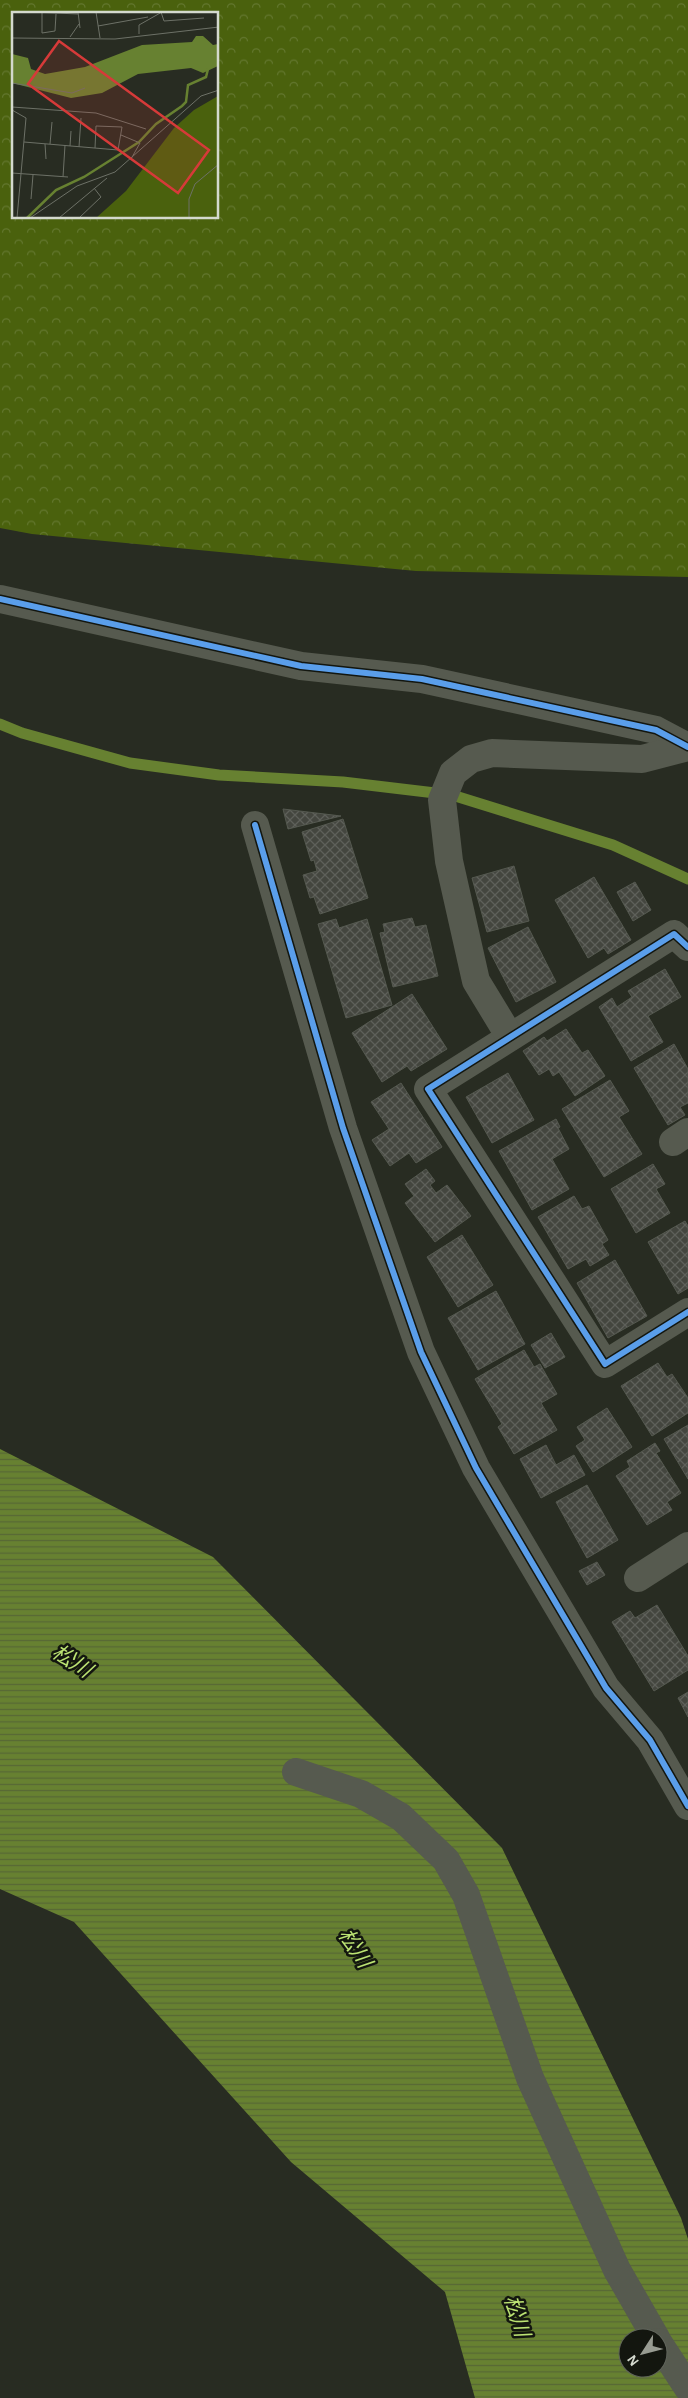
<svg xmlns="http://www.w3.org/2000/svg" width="688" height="2398" font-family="'Alegreya Sans','Noto Sans JP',sans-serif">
<defs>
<pattern id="forest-crowns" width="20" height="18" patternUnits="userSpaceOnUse" patternTransform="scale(1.25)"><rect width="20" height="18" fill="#4a610d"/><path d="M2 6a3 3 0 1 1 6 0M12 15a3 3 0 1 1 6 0" fill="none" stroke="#63772f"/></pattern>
<pattern id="water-rules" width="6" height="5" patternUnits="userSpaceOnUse" patternTransform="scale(1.25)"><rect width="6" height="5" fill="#678131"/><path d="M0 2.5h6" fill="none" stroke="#576736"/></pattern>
<pattern id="building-cross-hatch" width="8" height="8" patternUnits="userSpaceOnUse" patternTransform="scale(1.25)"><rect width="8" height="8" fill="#44463f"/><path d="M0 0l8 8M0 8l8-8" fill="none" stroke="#5e605a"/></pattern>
</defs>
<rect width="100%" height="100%" fill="#282c22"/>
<path fill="url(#forest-crowns)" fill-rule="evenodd" d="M 0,0 L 688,0 L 688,577 L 416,571 L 32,534 L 0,528 ZM 14,14 L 218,14 L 218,218 L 14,218 Z"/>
<path fill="url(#water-rules)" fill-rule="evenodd" d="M 0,1449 L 213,1557 L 502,1848 L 681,2218 L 688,2239 L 688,2398 L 475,2398 L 445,2292 L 291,2162 L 74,1922 L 0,1889 ZM 628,2338 L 658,2338 L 658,2368 L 628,2368 Z"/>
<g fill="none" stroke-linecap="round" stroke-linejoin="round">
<polyline stroke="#678131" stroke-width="11" points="0,724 22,733 130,763 219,775 343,782 452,795 613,845 688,879"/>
</g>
<g fill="url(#building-cross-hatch)" stroke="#555950">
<polygon points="283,809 341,816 288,829"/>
<polygon points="343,819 368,898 320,914 314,897 310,898 303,875 317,871 314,860 311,861 302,832"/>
<polygon points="514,866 529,921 487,932 472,878"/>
<polygon points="594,877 631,940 608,954 604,948 588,958 555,900"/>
<polygon points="635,882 651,910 633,921 617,892"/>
<polygon points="412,918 415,927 426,925 438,976 393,987 380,933 385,932 383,924"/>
<polygon points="336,919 339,928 367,919 392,1005 346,1018 318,924"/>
<polygon points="528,927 556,982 516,1002 488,948"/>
<polygon points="665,969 681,997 648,1016 663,1042 631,1061 599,1007 612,998 617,1007 632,997 628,991"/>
<polygon points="412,994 447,1049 411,1071 407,1066 382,1082 352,1033"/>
<polygon points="566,1029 582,1053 588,1050 605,1076 575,1096 559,1072 553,1076 549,1069 539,1075 523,1051 544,1037 547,1041"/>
<polygon points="674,1044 688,1069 688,1103 680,1107 685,1115 668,1125 634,1068"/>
<polygon points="508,1073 534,1120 492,1143 466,1097"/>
<polygon points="610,1080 629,1111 619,1117 642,1154 604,1177 562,1109"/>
<polygon points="401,1083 442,1147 416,1163 409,1153 390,1166 372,1140 389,1129 371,1102"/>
<polygon points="556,1119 560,1127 558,1128 569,1149 552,1159 569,1189 532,1210 499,1151"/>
<polygon points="653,1164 665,1184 656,1189 670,1213 636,1233 611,1189"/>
<polygon points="426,1169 435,1181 430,1185 436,1193 447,1185 471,1216 435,1242 405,1203 414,1196 405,1184"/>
<polygon points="574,1196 582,1209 589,1206 608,1240 602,1244 609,1255 590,1266 586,1259 568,1269 538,1217"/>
<polygon points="685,1221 688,1226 688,1288 678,1294 648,1242"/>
<polygon points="462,1235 493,1285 458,1307 427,1257"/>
<polygon points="615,1260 647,1316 608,1338 577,1283"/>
<polygon points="496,1291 525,1344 478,1370 448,1318"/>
<polygon points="551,1333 565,1357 545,1368 531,1345"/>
<polygon points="524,1350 534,1367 540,1364 557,1394 541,1403 557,1430 514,1454 498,1427 502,1424 475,1379"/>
<polygon points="658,1363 667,1377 672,1374 688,1398 688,1413 652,1436 621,1386"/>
<polygon points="607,1408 632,1447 593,1472 576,1446 585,1440 577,1427"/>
<polygon points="688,1425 688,1479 664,1439"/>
<polygon points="655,1443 660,1451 656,1453 681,1493 667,1502 672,1510 647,1525 616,1476 630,1467 627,1461"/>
<polygon points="546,1445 556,1465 574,1455 585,1475 541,1498 520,1459"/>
<polygon points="587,1485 618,1540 587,1558 556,1502"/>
<polygon points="597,1562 605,1575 587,1585 579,1571"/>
<polygon points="657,1605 688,1656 688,1670 654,1691 612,1622 630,1611 635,1618"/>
<polygon points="688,1692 688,1717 678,1698"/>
</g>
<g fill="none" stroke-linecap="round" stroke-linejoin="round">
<g stroke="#565a4f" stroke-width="28">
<polyline points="0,599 301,666 422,679 656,730 688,747"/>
<polyline points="255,825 343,1128 421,1352 476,1468 606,1688 650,1740 688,1806"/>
<polyline points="688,947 674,934 428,1089 605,1364 688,1312"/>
<polyline points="510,1037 476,981 449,861 442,800 453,773 471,759 492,753 642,759 688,747"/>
<polyline points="673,1142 688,1132"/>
<polyline points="638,1578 688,1546"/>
<polyline points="296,1772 361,1794 401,1817 446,1860 466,1895 530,2078 617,2270 656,2338"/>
<polyline points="658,2342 688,2388"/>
</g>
<g stroke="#13160f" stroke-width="9">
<g id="cycleway">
<polyline points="0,599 301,666 422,679 656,730 688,747"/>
<polyline points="255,825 343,1128 421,1352 476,1468 606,1688 650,1740 688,1806"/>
<polyline points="688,947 674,934 428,1089 605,1364 688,1312"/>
</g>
</g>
<use href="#cycleway" stroke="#5a9eea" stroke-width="6"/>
</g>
<g text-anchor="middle" stroke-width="5" stroke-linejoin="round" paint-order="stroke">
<g font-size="21" font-style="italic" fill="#bce373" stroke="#13160f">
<text transform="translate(72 1661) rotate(33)" y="7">松川</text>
<text transform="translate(355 1948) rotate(57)" y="7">松川</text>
<text transform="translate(517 2316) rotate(73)" y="7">松川</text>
</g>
</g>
<g transform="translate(12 12)">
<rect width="206" height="206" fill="#282c22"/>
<path d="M 206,84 L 206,206 L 84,206 L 114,179 L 162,116 L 182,98 Z" fill="#4a610d"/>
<path d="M 184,24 L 191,24 L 201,33 L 206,32 L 206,54 L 191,61 L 179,56 L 126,62 L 90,81 L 59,86 L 0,71 L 0,42 L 16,46 L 19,57 L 33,62 L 73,55 L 130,33 L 180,30 Z" fill="#678131"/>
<path fill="none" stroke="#678131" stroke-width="2.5" d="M 15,206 L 44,178 L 72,165 L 127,130 L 144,112 L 170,94 L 174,90 L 176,73 L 194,65 L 196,57"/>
<path fill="none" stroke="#6d7167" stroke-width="1" d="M 21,0 L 66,2M 66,0 L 68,16M 84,0 L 88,26M 149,0 L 152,9 L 192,6M 30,1 L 30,21 L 43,19 L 44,2M 86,14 L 136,5M 127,22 L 127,13 L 150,0M 58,25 L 67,12M 0,26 L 103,27 L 207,15M 0,71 L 60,81 L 73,76M 0,95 L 84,101 L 134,117M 0,98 L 14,106 L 5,206M 109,123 L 128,131 L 119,147M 12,130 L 106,138 L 110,115 L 84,114 L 83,136M 33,132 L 34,147M 38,132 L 40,110M 58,134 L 59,119M 67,135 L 69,106M 0,161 L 56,165M 51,165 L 53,133M 19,187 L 21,163M 18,206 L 65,174 L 103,160 L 189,84 L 207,78M 47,206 L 95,166M 67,206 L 89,185 L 82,176M 177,206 L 177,187 L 183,172 L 207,152"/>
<path fill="#d63a39" fill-opacity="0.15" stroke="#d63a39" stroke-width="2.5" d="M 47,29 L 197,138 L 166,181 L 16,72 Z"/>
<rect width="206" height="206" fill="none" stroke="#d4d9ce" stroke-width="2.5"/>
</g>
<g transform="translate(643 2353) rotate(234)"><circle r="24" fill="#13160f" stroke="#60645b"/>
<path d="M0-4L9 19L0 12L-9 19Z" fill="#989c92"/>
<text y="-8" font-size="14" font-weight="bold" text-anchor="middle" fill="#d4d9ce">N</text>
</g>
</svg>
